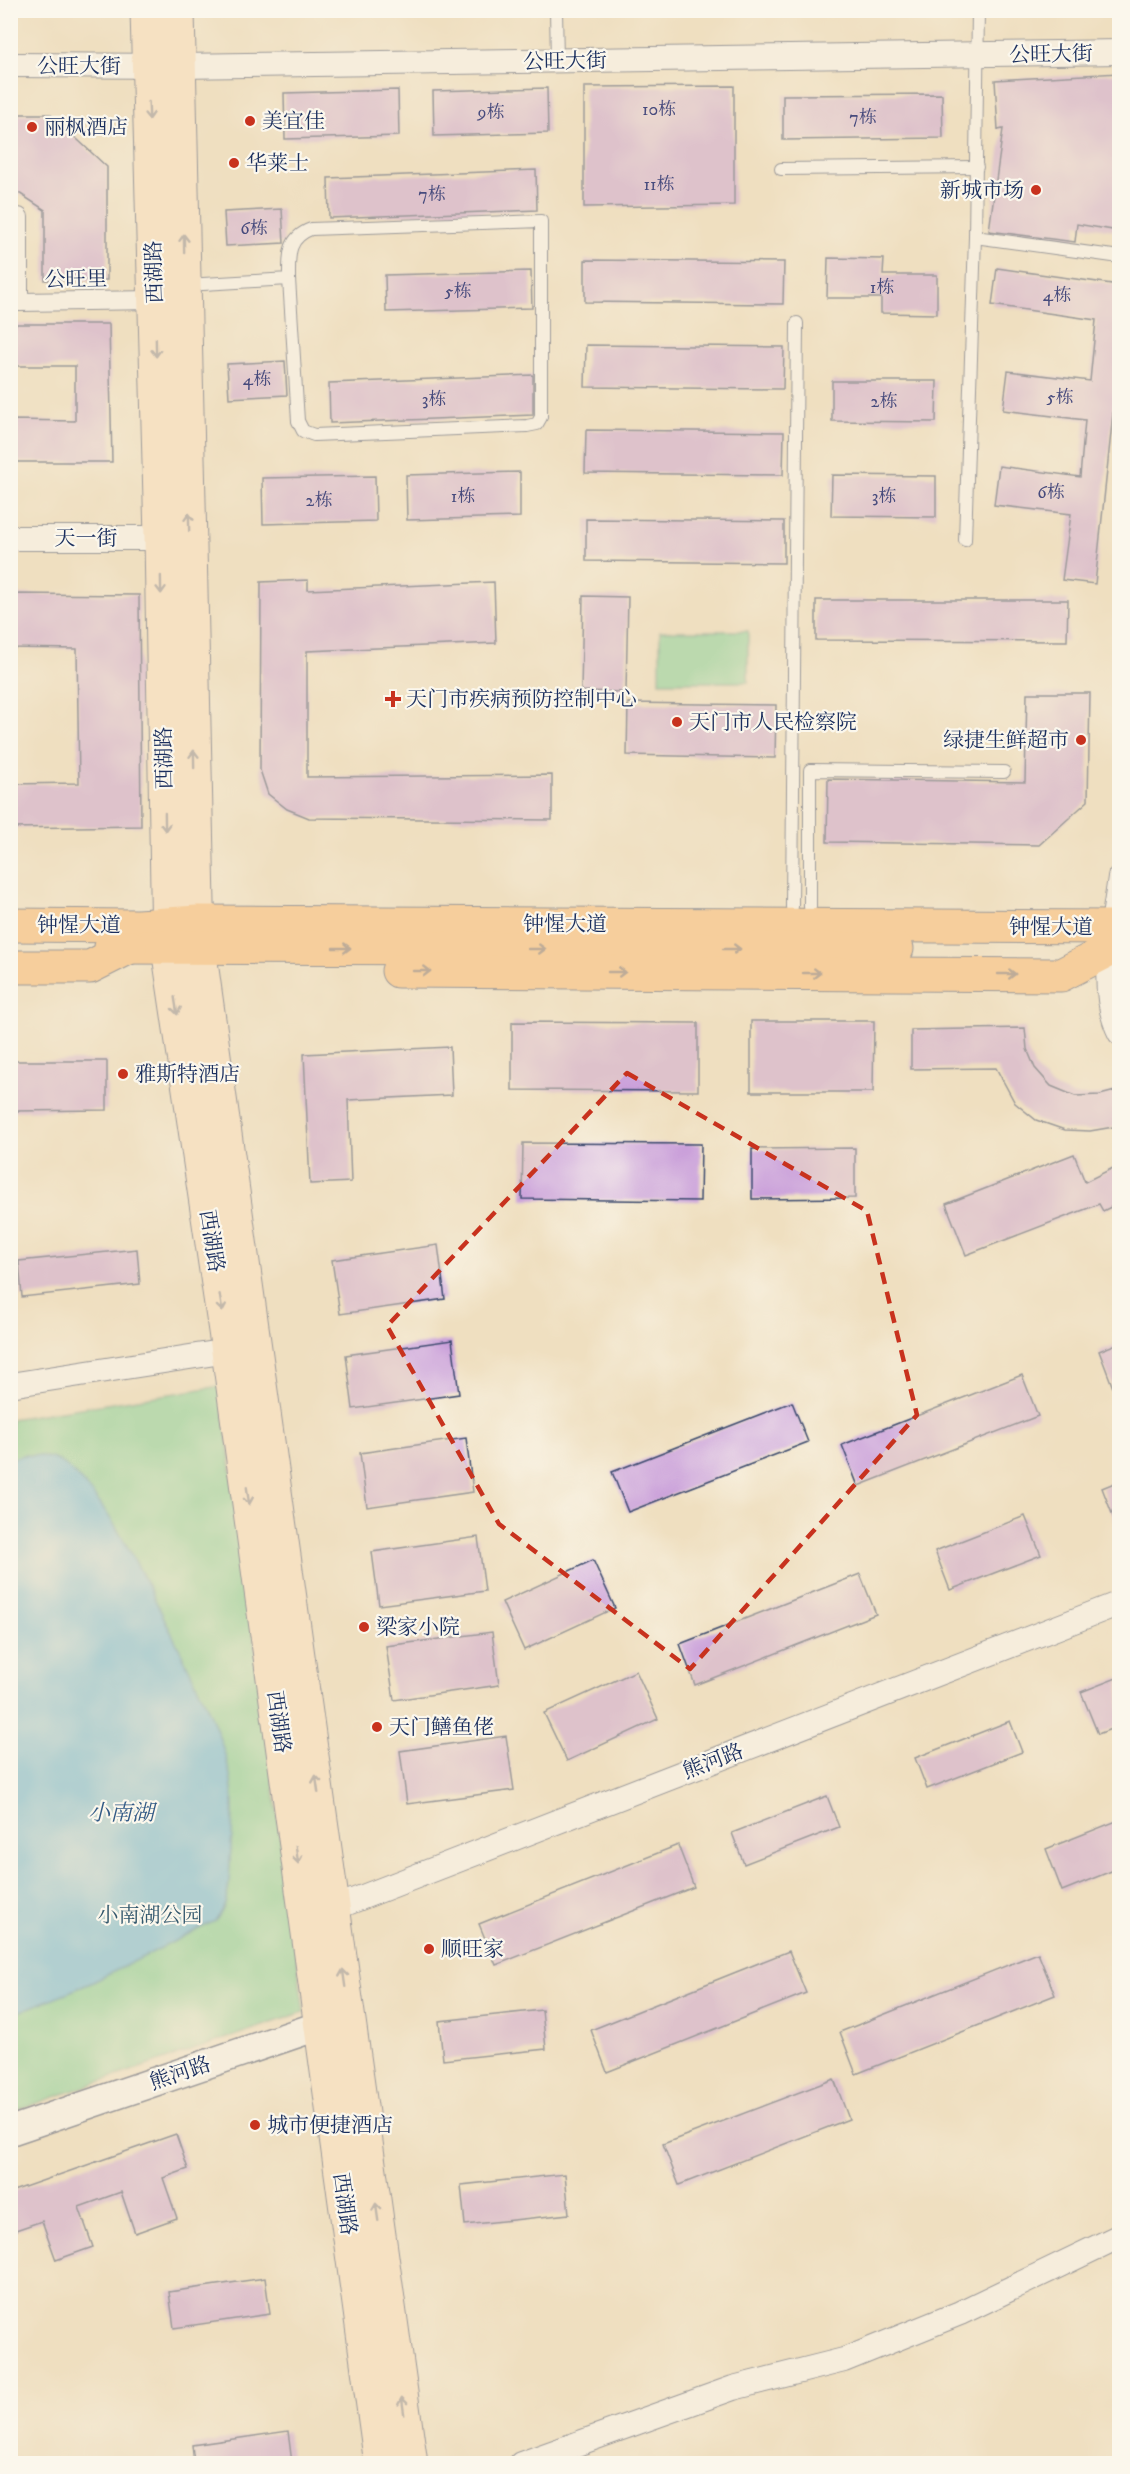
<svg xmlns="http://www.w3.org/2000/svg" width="1130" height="2474" font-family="'IM FELL DW Pica','Noto Serif SC',serif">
<rect width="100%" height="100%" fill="#fbf7ec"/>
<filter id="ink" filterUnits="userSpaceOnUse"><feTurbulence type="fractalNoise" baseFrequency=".0167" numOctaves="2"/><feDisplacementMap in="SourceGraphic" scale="12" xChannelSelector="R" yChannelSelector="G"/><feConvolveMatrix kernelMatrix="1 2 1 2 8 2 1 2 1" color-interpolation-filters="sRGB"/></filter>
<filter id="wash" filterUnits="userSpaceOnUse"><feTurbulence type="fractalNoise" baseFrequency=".008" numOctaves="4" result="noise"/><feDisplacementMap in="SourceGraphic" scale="24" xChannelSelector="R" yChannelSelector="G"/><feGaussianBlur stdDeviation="1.35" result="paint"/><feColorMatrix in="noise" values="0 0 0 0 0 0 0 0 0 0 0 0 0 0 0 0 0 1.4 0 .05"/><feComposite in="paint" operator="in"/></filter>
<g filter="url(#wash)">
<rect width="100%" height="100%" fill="#efdfc0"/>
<g fill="#7bd399" stroke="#4b817c" stroke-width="1.5">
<rect x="660" y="631" width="88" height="51"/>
<polygon points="220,1386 304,2012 11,2112 11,1419"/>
</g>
<path fill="#68bde4" stroke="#4276a1" stroke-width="1.5" d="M 23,1455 C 37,1455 55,1456 66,1466 C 113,1506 145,1581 173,1636 C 194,1680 218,1722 229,1770 C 236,1800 232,1831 230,1861 C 229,1882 230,1905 215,1921 L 91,1983 L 11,2015 L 10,1459 Z"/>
<g id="blocks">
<g fill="#caa0da">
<polygon points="1119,73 1119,231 1077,224 1075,242 989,231 1003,129 998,130 995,80"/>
<polygon points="734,86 734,205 584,207 584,87"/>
<polygon points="547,88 548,133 434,136 433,91"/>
<polygon points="398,90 399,136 285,139 284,93"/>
<polygon points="942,94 943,138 783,140 783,95"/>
<polygon points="10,114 50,114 107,167 107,280 45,280 45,210 19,193 10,193"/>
<polygon points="536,170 537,210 329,218 328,178"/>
<polygon points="282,209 284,243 226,246 224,212"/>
<polygon points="828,258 884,259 883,275 937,275 937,314 881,313 881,298 827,298"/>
<polygon points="585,260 784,262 783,304 585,302"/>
<polygon points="997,268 1119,285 1119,357 1095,584 1062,580 1071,514 994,505 999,466 1080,477 1085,420 1003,410 1008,371 1090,381 1096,320 992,305"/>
<polygon points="531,271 532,308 386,312 385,275"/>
<polygon points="10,324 109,324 112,462 10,462 10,420 75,421 75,366 10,366"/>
<polygon points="586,345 784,347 783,389 585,387"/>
<polygon points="285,361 287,395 229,398 227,364"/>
<polygon points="533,375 533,415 330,423 329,383"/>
<polygon points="832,381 937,381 936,422 832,421"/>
<polygon points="586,430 784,432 783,475 585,473"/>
<polygon points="520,472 520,517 407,520 406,475"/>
<polygon points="832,475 936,476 936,517 831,516"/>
<polygon points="375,476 376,521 263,524 262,478"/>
<polygon points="586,519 784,521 784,563 586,561"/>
<polygon points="308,580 308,590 494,582 496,643 307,651 307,777 552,775 552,820 309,818 287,809 268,794 260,770 261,582"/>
<polygon points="10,594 139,595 141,826 10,828 10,784 79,783 77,649 10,648"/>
<polygon points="583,596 628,597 626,692 581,691"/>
<polygon points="816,600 1068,600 1067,641 816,640"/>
<polygon points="1027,693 1090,693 1088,801 1039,845 827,842 828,779 1025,782"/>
<polygon points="628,703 776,705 775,758 627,755"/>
<polygon points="751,1021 874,1021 873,1092 751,1092"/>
<polygon points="512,1022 698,1023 698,1091 512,1090"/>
<polygon points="1025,1028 1027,1049 1035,1068 1051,1086 1075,1096 1100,1095 1119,1090 1119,1126 1090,1131 1065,1130 1036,1120 1015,1103 996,1068 911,1069 911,1030"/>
<polygon points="450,1047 452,1095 348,1100 351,1182 310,1184 304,1054"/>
<polygon points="10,1061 107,1061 107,1110 10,1111"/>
<polygon points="523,1143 701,1144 700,1201 522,1199"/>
<polygon points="855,1148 855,1198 752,1199 752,1149"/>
<polygon points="1074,1154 1085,1182 1119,1165 1119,1203 1103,1211 1099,1204 966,1255 946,1204"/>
<polygon points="438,1245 445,1299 340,1314 332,1260"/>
<polygon points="137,1249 140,1284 22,1297 19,1261"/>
<polygon points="452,1340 459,1394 353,1409 346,1355"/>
<polygon points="1119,1343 1119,1401 1118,1401 1099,1351"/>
<polygon points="1022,1375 1038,1416 858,1486 842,1445"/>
<polygon points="792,1402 808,1442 628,1512 612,1472"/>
<polygon points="466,1438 473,1492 367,1507 360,1453"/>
<polygon points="1119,1481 1119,1529 1118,1529 1102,1488"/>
<polygon points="1025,1516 1041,1555 950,1590 935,1551"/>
<polygon points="478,1537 485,1591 379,1605 372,1552"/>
<polygon points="593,1560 615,1608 524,1650 502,1602"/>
<polygon points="860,1574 876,1614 695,1685 680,1644"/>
<polygon points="492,1632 499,1685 394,1700 386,1646"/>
<polygon points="636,1671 658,1719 567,1761 544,1713"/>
<polygon points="1119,1677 1119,1726 1098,1734 1081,1692"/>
<polygon points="1010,1721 1022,1752 927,1789 915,1758"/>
<polygon points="506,1736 514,1790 407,1804 400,1751"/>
<polygon points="827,1796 839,1827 744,1864 732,1833"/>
<polygon points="1119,1820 1119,1868 1062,1891 1046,1849"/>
<polygon points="678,1845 694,1887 496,1965 479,1924"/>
<polygon points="789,1951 806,1993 607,2072 591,2030"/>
<polygon points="1038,1953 1055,1995 856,2074 840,2032"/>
<polygon points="542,2010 546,2049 443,2060 439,2021"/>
<polygon points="834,2079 849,2119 679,2185 663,2144"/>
<polygon points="176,2134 188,2169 163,2178 177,2218 135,2233 121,2192 79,2207 93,2247 56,2260 42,2221 10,2232 10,2192"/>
<polygon points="565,2174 569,2214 465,2225 461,2185"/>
<polygon points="265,2278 270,2314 174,2328 169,2292"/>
<polygon points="288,2431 292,2463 194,2463 192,2445"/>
</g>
</g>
</g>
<g filter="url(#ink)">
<use href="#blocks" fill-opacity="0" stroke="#3b496d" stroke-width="1.5"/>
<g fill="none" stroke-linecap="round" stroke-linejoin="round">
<g stroke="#3b496d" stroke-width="14">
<g id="service">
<polyline points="556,10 557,61"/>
<polyline points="978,10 975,237 1120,257"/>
<polyline points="781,169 977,167"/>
<path d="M 186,285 L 289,279 C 289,256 287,238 311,229 L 541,221 L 541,417 L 537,424 L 527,426 L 314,435 L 303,431 L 298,421 L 289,279"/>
<polyline points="965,540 975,237"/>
<polyline points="792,907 797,323"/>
<polyline points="810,907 810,770 1004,772"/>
</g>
</g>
<g stroke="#3b496d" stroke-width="20">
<polyline id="pedestrian" points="10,217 19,217 19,302 155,300"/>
</g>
<g stroke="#3b496d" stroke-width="26">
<g id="minor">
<polyline points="10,65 180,66 1120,52"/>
<polyline points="10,538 161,538"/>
<path d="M 1120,877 C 1114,925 1097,987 1120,1033"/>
<polyline points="10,1385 228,1351"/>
<polyline points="319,1914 1120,1603"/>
<polyline points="521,2464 733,2388 844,2360 960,2313 1120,2236"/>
</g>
</g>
<g stroke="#3b496d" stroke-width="31">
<polyline id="tertiary" points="10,2131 342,2018"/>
</g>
<g stroke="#3b496d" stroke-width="35">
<g id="secondary">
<polyline points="147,10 161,538 168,948 228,1351 381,2464"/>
<polyline points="178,10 199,948 411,2464"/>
</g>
</g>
<g stroke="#3b496d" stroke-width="35">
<g id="trunk">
<polyline points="10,925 138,926 197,922 1120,927"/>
<polyline points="111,947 897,949"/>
<polyline points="10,967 90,967 130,947"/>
<polyline points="398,971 1061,975 1111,949 1120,952"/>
</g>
</g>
<use href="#service" stroke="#fff" stroke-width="12"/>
<use href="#pedestrian" stroke="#fff" stroke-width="18"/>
<use href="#minor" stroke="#fff" stroke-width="24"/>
<use href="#tertiary" stroke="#fff" stroke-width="28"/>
<use href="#secondary" stroke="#ffe4c6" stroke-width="33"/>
<use href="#trunk" stroke="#ffbb71" stroke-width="33"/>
</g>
<defs><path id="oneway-shaft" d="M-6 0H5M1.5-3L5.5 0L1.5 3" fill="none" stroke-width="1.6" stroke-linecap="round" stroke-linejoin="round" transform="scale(1.5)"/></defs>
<g stroke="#8d8a92">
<use href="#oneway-shaft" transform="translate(149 111) rotate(88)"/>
<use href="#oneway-shaft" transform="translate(184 243) rotate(-91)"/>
<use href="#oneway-shaft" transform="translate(156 348) rotate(89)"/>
<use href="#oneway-shaft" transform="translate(189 522) rotate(-91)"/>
<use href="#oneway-shaft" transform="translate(161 585) rotate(89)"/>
<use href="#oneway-shaft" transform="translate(194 759) rotate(-91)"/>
<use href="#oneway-shaft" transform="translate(165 822) rotate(89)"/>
<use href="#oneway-shaft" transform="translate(176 1006) rotate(81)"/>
<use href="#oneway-shaft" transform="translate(221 1303) rotate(81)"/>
<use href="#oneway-shaft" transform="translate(248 1496) rotate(82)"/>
<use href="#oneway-shaft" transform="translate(317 1784) rotate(-98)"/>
<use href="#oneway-shaft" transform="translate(297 1855) rotate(82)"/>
<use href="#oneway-shaft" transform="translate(344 1978) rotate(-98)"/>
<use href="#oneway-shaft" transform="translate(377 2212) rotate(-98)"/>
<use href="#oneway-shaft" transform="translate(403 2406) rotate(-98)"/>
</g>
<g stroke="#826e67">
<use href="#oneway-shaft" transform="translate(342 948)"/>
<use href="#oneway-shaft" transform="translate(537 949)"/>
<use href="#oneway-shaft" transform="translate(732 949)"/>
<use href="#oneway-shaft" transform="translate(422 971)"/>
<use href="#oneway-shaft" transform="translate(617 972)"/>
<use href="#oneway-shaft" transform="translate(812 973)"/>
<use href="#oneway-shaft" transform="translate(1007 974)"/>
</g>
</g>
<path d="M0 0H1130V2474H0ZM 627,1073 L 867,1211 L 917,1415 L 690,1669 L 499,1524 L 387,1326 Z" fill="#efdfc0" fill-opacity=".55" fill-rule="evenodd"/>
<path fill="none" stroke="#c8321e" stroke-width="4.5" stroke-dasharray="12 8" stroke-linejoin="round" d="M 627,1073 L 867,1211 L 917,1415 L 690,1669 L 499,1524 L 387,1326 Z"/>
<g fill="#c8321e" stroke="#fbf7ec" stroke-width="2">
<circle cx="250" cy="121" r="6"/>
<circle cx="32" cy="127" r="6"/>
<circle cx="234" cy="163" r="6"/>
<circle cx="1036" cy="190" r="6"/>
<path d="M390 690h6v6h6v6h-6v6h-6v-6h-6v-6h6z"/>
<circle cx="677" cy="722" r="6"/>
<circle cx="1081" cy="740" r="6"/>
<circle cx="123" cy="1074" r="6"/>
<circle cx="364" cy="1627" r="6"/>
<circle cx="377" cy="1727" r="6"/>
<circle cx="429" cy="1949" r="6"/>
<circle cx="255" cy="2125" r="6"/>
</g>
<g text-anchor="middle" stroke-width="4.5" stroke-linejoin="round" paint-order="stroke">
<g font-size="18" fill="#474b7d">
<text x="659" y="115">10栋</text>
<text x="491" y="118">9栋</text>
<text x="863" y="123">7栋</text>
<text x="659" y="190">11栋</text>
<text x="432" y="200">7栋</text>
<text x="254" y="234">6栋</text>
<text x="882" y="293">1栋</text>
<text x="458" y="297">5栋</text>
<text x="1057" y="301">4栋</text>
<text x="257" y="385">4栋</text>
<text x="1060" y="403">5栋</text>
<text x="434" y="405">3栋</text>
<text x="884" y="407">2栋</text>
<text x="1051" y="498">6栋</text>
<text x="463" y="502">1栋</text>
<text x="884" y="502">3栋</text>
<text x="319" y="506">2栋</text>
</g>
<g font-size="21" fill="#1b2f5e" stroke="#fbf7ec">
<text transform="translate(1051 54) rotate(-1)" y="7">公旺大街</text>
<text transform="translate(565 61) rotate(-1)" y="7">公旺大街</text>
<text x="79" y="73">公旺大街</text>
<text transform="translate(154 272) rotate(-92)" y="7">西湖路</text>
<text transform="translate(76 279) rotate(-1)" y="7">公旺里</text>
<text x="86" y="545">天一街</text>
<text transform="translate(164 758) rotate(-91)" y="7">西湖路</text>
<text x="565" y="931">钟惺大道</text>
<text x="79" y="932">钟惺大道</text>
<text x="1051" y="934">钟惺大道</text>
<text transform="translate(212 1241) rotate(81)" y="7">西湖路</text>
<text transform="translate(279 1722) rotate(82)" y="7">西湖路</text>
<text transform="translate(713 1761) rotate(-21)" y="7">熊河路</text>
<text transform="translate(180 2073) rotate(-19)" y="7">熊河路</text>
<text transform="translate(345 2204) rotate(82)" y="7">西湖路</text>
</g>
<g font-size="21" fill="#1b2f5e" stroke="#fbf7ec" text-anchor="start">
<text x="262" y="128">美宜佳</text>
<text x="44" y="134">丽枫酒店</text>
<text x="246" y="170">华莱士</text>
<text x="1024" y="197" text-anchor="end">新城市场</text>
<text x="406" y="706">天门市疾病预防控制中心</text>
<text x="689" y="729">天门市人民检察院</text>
<text x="1069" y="747" text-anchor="end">绿捷生鲜超市</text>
<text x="135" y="1081">雅斯特酒店</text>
<text x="376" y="1634">梁家小院</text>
<text x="389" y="1734">天门鳝鱼佬</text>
<text x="441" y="1956">顺旺家</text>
<text x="267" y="2132">城市便捷酒店</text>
</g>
<g font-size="21" fill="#33586d" stroke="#fbf7ec">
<text x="150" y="1922">小南湖公园</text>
</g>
<g font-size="22" font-style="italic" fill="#325a86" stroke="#fbf7ec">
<text x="121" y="1820">小南湖</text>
</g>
</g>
<rect width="1130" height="2474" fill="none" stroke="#fbf7ec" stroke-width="36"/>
</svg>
